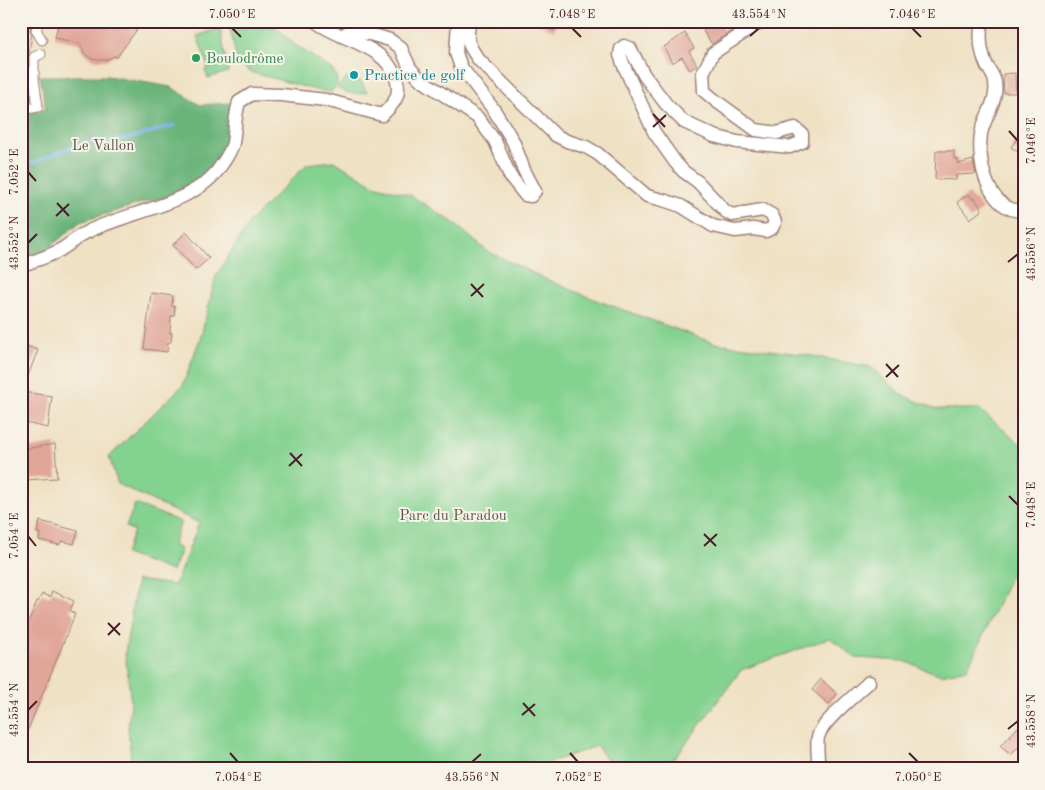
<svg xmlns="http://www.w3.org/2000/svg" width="1045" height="790" font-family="'Old Standard TT',serif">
<rect width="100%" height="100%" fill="#f7f3e8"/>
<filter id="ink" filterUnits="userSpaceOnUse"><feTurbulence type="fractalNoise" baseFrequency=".02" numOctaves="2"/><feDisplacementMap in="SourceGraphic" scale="10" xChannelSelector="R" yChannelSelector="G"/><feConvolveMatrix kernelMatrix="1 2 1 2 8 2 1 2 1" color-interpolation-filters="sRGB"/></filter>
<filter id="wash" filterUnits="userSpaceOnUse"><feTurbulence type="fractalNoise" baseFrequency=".0096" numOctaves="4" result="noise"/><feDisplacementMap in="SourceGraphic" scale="20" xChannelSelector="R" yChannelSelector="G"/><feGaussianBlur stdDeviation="1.12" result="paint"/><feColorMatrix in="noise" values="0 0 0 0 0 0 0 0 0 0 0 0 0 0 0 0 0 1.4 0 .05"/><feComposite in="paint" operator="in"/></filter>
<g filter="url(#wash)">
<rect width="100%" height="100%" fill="#efe1c4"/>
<g fill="#84d290" stroke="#67785e">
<polygon points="232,21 269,21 294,44 331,69 337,76 337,85 331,92 316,90 250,72 237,61 230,28"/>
<polygon points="220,28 228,72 208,78 205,71 208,66 197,36"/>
<path d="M 346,78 L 361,81 L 367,92 C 356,95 348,94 337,88 Z"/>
<polygon points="334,161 374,185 410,195 451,221 487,251 543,278 596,300 714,343 801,354 871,367 902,395 936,409 979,409 1024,447 1024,556 1012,574 967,669 941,675 904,661 856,658 830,638 741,670 675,758 642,769 614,769 597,746 531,769 132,769 128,728 131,703 125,653 137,580 175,585 199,523 118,484 109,457 183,385 201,336 216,276 251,220 307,164"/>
<polygon points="135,504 181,522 173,545 181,549 172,571 125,554 134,531 126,527"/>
</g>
<polygon fill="#6bb47a" stroke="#5a6a52" points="40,76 107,76 171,87 200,105 230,103 225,148 203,177 169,197 152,200 80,222 45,251 21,258 21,115 46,109"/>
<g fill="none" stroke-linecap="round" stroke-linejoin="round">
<polyline stroke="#7db5ed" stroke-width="3" points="21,163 34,162 72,147 94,141 128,139 175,125"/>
</g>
<g id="blocks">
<g fill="#e1a699">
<polygon points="21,21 32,21 30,30 32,36 28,57 28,79 31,99 21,101"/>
<polygon points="59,21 143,21 117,57 114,56 106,60 99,60 92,59 85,54 79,43 55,38"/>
<polygon points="534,21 559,21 554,31"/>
<polygon points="739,21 747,21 712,44 703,31 717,23 723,30"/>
<polygon points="685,33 694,48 689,51 697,65 690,70 682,57 672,63 664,47"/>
<polygon points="1015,73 1016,93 1004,93 1003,74"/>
<polygon points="1024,128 1024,142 1017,151 1011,147"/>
<polygon points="936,151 954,151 954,159 958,159 958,164 973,160 976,174 956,175 956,180 935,179"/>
<polygon points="969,194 973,200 975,198 982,210 970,219 957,202"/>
<polygon points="186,232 209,258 196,270 173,245"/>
<polygon points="151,293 173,296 172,306 175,307 174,316 171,316 170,333 172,333 171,342 168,342 167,352 144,349"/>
<polygon points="21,344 38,350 27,378 21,376"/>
<polygon points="21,392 52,396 48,428 21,422"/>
<polygon points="55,444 57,478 25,480 24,449"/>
<polygon points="40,521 78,531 74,544 62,541 59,545 39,540 40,533 37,533"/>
<polygon points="52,591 74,601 70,611 75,614 27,732 21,729 21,639 37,601 38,602 42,594 50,597"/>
<polygon points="821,679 837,694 829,704 812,690"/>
<polygon points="1024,721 1024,741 1011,755 1000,746"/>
</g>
</g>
</g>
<g filter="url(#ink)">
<use href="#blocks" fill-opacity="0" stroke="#9c8078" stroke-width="1"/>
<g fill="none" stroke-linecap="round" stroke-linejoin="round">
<g stroke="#9c8078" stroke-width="11">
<g id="pedestrian">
<polyline points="39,21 36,30 42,40"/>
<polyline points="21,110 38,107 34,79 34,57 41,54"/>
</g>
</g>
<g stroke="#9c8078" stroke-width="15">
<g id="minor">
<path d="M 470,21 C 465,40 468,45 479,60 L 555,135 L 567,141 L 586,147 L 598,154 L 647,196 L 663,200 L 681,206 L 713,226 L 735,231 L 753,229 L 766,231 L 772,228 L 775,222 L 772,215 L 763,210 L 732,215 L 725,211 L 698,182 L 683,171 L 675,162 L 654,132 L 624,66 L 620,55 L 621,49 L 624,46 L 630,48 L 644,75 L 666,104 L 684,122 L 714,136 L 737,142 L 790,147 L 802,142 L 802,134 L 795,128 L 777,133 L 756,130 L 716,101 L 704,91 L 703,73 L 713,53 L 762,21"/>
<path d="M 982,21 C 979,37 980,51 987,66 C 990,71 995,78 995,83 C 998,102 984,117 981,134 C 977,162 988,212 1024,211"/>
<polyline points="342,36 348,32 370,34 390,40 401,48 410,68 420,79 477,117 495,141 510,176 525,195 531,196 535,191 524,170 513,141 494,110 461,67 456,53 458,21"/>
<path d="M 21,265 C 35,261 48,257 60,250 C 69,245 76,238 85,233 C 125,212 195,205 220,167 C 225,160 231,151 233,143 C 235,129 235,116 239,102 L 252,94 L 281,95 L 326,100 L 382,115 C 394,104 402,95 396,78 C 385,44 340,41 315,21"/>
<path d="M 818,769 C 819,759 816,747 818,737 C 822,721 857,694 869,682"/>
</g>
</g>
<use href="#pedestrian" stroke="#fff" stroke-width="9"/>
<use href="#minor" stroke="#fff" stroke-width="12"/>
</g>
</g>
<path fill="none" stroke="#4a1f2b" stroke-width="2" d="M 232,28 L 241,37M 572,28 L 581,37M 912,28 L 921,37M 750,36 L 759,28M 653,114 L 665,127M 653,127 L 666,115M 1009,131 L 1018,141M 28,172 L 36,181M 57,203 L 69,216M 56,216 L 69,204M 28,243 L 37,234M 1008,262 L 1018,254M 471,284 L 483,297M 471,296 L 484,284M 886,364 L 898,377M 886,377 L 899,365M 290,453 L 302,466M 289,466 L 302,454M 1009,496 L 1018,505M 704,534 L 716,546M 28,536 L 36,546M 704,546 L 717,534M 108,623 L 120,635M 108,635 L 120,623M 523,703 L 535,716M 28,710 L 37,701M 522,715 L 535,704M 1008,729 L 1018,721M 230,753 L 238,762M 570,753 L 578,762M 909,753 L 918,762M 472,762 L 481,754"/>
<circle fill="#2e9e5b" stroke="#f7f3e8" stroke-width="2" cx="196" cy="58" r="5"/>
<circle fill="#0f9aa8" stroke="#f7f3e8" stroke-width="2" cx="354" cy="75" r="5"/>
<g text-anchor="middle" stroke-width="4" stroke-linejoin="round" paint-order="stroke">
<g font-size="15" fill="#27864d" stroke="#f7f3e8" text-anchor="start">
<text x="206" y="63">Boulodrôme</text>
</g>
<g font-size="15" fill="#0d838f" stroke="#f7f3e8" text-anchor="start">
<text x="364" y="80">Practice de golf</text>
</g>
<g font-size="15" fill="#5b5549" stroke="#f7f3e8">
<text x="103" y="150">Le Vallon</text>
<text x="453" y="520">Parc du Paradou</text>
</g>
</g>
<rect width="1045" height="790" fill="none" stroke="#f7f3e8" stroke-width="55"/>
<rect x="28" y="28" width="990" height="734" fill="none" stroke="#4a1f2b" stroke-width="2"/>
<g font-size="12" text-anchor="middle" fill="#4a1f2b">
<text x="232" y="18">7.050°E</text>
<text x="572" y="18">7.048°E</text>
<text x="759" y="18">43.554°N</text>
<text x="912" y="18">7.046°E</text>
<text transform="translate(1031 141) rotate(-90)" y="4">7.046°E</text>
<text transform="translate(14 172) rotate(-90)" y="4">7.052°E</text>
<text transform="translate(14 243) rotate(-90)" y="4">43.552°N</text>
<text transform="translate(1031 254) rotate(-90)" y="4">43.556°N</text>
<text transform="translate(1031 505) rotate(-90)" y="4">7.048°E</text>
<text transform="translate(14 536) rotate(-90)" y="4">7.054°E</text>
<text transform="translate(14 710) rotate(-90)" y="4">43.554°N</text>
<text transform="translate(1031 721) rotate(-90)" y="4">43.558°N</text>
<text x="238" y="781">7.054°E</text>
<text x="472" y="781">43.556°N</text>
<text x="578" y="781">7.052°E</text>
<text x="918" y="781">7.050°E</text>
</g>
</svg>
